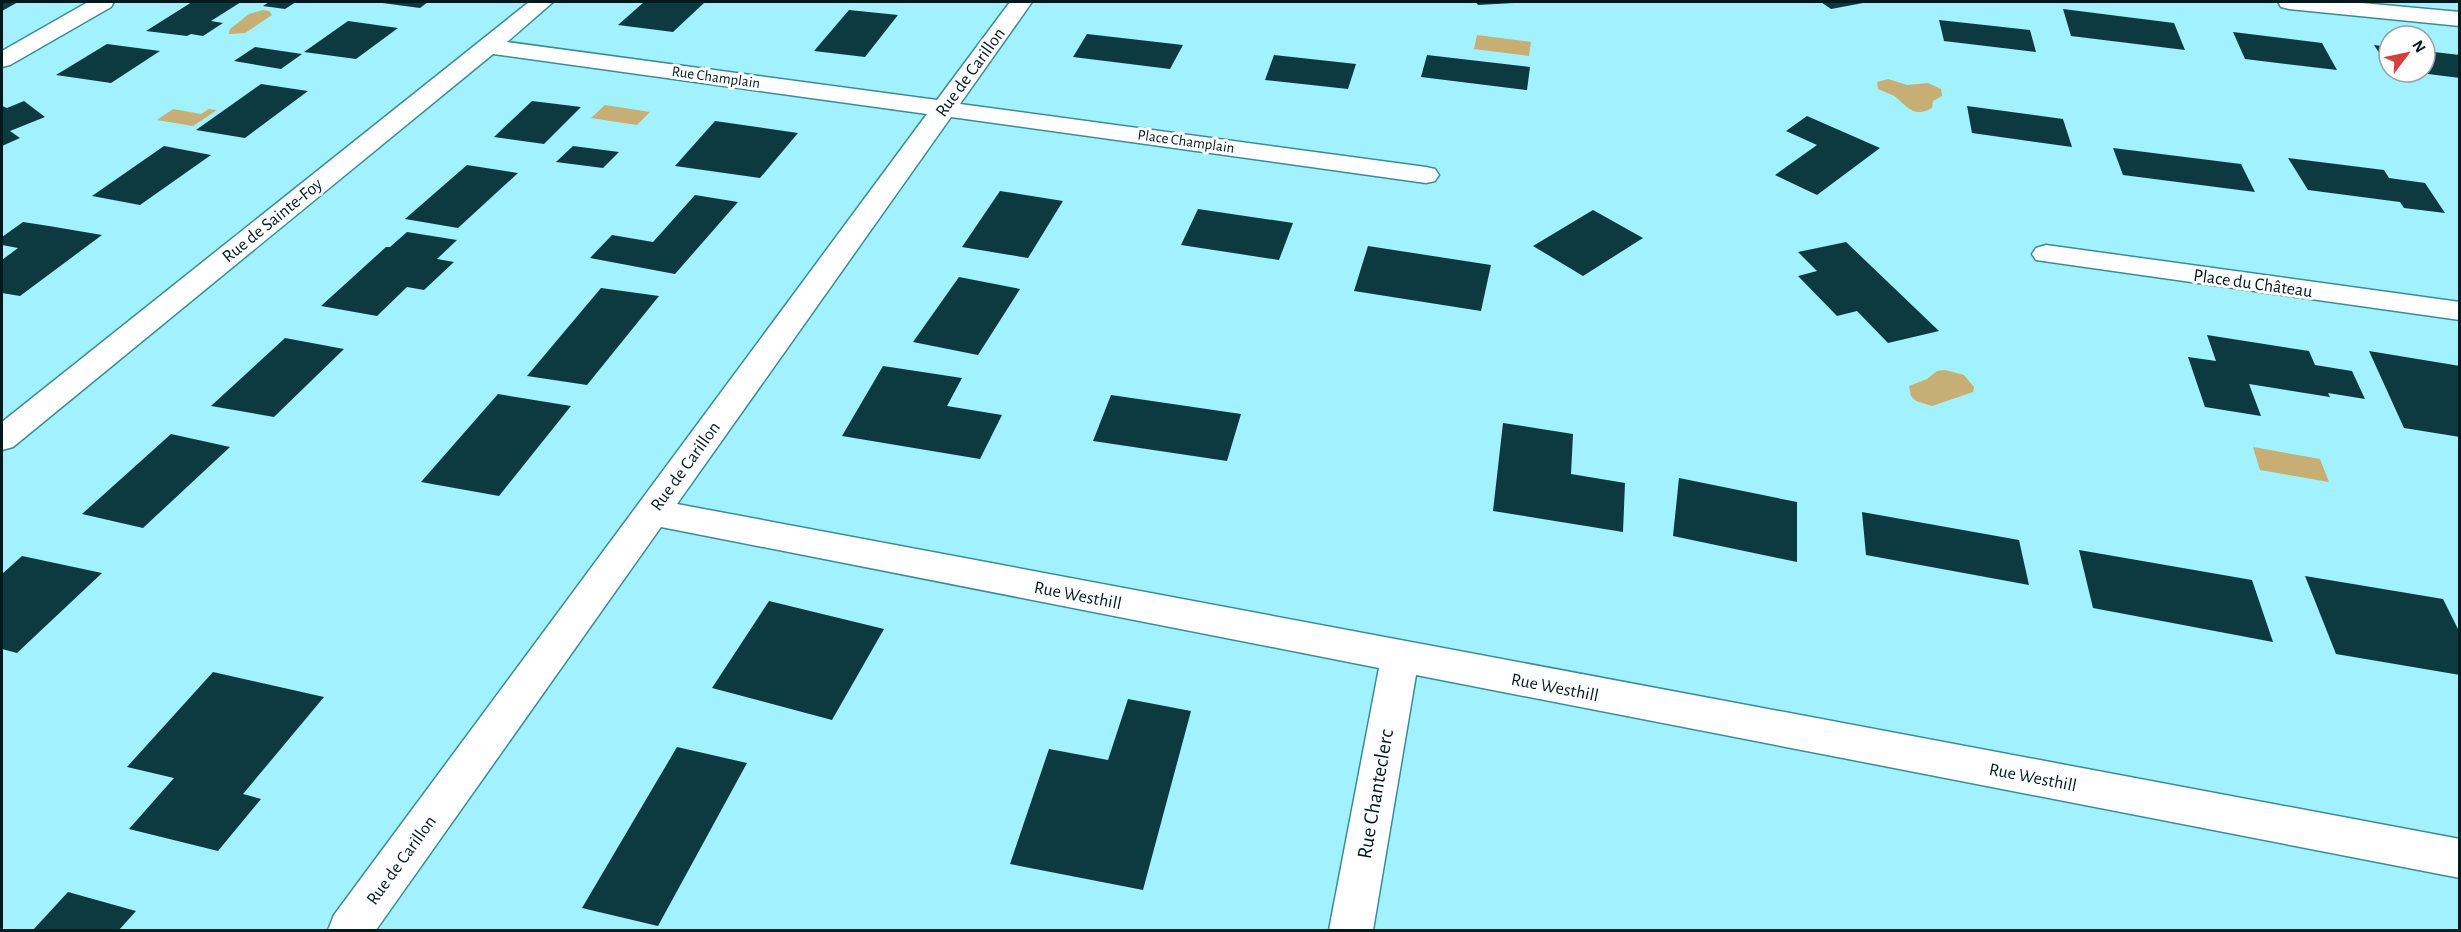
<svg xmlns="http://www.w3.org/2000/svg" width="2461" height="932" font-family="'Alegreya Sans',sans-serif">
<rect width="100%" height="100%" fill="#a1f1fe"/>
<g fill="#c6ae75">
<polygon points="263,10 269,11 272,15 245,33 229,34 230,29 249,14"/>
<polygon points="1477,35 1531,42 1529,56 1474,49"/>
<path d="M 1888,79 L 1907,85 L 1928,83 L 1941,89 L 1942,96 L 1933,101 L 1932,108 C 1915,118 1907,107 1897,98 C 1892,94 1884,92 1878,89 L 1877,82 Z"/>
<polygon points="605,105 650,112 637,125 591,118"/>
<polygon points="173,109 201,114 209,109 217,110 193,126 157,120"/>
<polygon points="1945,370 1964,375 1974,387 1973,392 1932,406 1916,401 1911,396 1909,386 1927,379 1937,371"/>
<polygon points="2253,447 2320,459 2329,482 2260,470"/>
</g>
<g fill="#0d3a40">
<polygon points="2,2 18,2 2,11"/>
<polygon points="192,2 241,2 211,21 223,23 203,36 191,34 187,36 146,31"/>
<polygon points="269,2 296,2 285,9 263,6"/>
<polygon points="375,2 428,2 420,8"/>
<polygon points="644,2 689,2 704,3 673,32 618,25"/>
<polygon points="1476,2 1514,2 1514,3 1478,5"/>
<polygon points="1821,2 1863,2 1863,3 1831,9"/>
<polygon points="2063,9 2174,23 2185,50 2071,36"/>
<polygon points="849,10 898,15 865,57 814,51"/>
<polygon points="1939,20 2030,30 2036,52 1944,41"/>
<polygon points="348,21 398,28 356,59 304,52"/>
<polygon points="2233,32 2322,43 2337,70 2245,59"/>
<polygon points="1087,34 1183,45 1170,69 1073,57"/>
<polygon points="107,44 160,51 111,83 56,75"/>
<polygon points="2374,45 2389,47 2389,68"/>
<polygon points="255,47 302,54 281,69 234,61"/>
<polygon points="2425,51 2460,55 2460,78 2420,73 2425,72"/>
<polygon points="1274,55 1356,64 1348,89 1265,80"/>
<polygon points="1427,55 1530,67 1527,90 1421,77"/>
<polygon points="261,84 308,91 245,138 196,130"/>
<polygon points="24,101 45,117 10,131 20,138 2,146 2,106 7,108"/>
<polygon points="532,101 581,107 544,144 494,137"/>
<polygon points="1967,106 2063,119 2072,147 1972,133"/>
<polygon points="1807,116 1880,148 1817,195 1775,175 1817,145 1786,131"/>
<polygon points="715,121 798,133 760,178 675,166"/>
<polygon points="164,146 211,155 140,205 92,196"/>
<polygon points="573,146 619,152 603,168 556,162"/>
<polygon points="2113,148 2241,164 2255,192 2123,175"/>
<polygon points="2288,158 2384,170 2389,178 2425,183 2445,213 2404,208 2400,202 2308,190"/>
<polygon points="467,165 518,173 458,228 405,219"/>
<polygon points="1000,191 1063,201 1028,258 962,247"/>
<polygon points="695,195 738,202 675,274 590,258 612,235 653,242"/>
<polygon points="1198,209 1293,223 1279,260 1181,245"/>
<polygon points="1593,210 1643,238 1583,276 1533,246"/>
<polygon points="23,222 49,226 102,235 20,296 2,293 2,260 18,248 2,245 2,237"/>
<polygon points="407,232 457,240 437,259 454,262 424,290 407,287 377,316 321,306 386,247 390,247"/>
<polygon points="1846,242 1939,331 1888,343 1857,311 1837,316 1798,276 1817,271 1798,252"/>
<polygon points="1368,246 1491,265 1481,311 1354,291"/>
<polygon points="959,277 1020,289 978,355 913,342"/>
<polygon points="601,288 659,296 587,385 527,376"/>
<polygon points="2207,335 2309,351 2315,365 2352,371 2365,399 2328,393 2330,397 2249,384 2261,416 2205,407 2188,357 2216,361"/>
<polygon points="285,338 344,349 274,417 211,406"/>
<polygon points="2369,351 2460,366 2460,437 2404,428"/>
<polygon points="883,366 962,378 947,406 1002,415 980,459 842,436"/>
<polygon points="498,394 571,406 499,496 421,482"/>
<polygon points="1111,395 1241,414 1227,461 1093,441"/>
<polygon points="1503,423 1573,434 1571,474 1625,483 1623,532 1493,511"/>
<polygon points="171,434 230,447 143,528 82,514"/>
<polygon points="1679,478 1797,502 1797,562 1673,536"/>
<polygon points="1862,512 2019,540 2029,585 1866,555"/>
<polygon points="2079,550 2252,580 2273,642 2093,608"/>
<polygon points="22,556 102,573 17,653 2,649 2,574"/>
<polygon points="2305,576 2443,599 2460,633 2460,675 2336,654"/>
<polygon points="769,601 884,629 832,720 712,688"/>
<polygon points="213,672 324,697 243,794 261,799 218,851 129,829 174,778 127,767"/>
<polygon points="1128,699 1191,711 1143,890 1010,864 1049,749 1108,760"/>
<polygon points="677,747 747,763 658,926 582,908"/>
<polygon points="68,892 136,911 119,930 33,930"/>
</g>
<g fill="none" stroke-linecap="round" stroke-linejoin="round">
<g stroke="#3b8c98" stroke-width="3">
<g id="minor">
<polygon points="88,2 114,2 111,7 10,65 2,67 2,51"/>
<polygon points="529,2 553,2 507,42 937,100 1010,2 1032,2 960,104 1426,167 1435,169 1439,175 1435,181 1426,183 951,117 677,504 2460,839 2460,878 1416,675 1373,930 1329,930 1379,668 661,527 376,930 328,930 334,915 927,114 493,54 13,447 2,450 2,422"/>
<polygon points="2278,2 2351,2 2460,12 2460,26 2289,9 2281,7"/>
<polygon points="2046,245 2460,302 2460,320 2036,260 2032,254 2036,248"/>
</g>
</g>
<use href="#minor" fill="#fff" fill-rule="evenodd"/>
</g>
<g text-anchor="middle" stroke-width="6" stroke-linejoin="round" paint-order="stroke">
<g font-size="15" fill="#021a1e" stroke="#fff">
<text transform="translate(716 77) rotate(8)" y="5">Rue Champlain</text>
<text transform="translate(1186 141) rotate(8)" y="5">Place Champlain</text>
</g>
<g font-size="18" fill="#021a1e" stroke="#fff">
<text transform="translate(970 72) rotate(-54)" y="6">Rue de Carillon</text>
<text transform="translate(272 220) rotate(-39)" y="6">Rue de Sainte-Foy</text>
<text transform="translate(2253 283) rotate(8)" y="6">Place du Château</text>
<text transform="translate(685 466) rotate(-54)" y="6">Rue de Carillon</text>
<text transform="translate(1078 595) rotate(11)" y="6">Rue Westhill</text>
<text transform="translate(1555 687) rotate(11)" y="6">Rue Westhill</text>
<text transform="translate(2033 777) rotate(11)" y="6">Rue Westhill</text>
<text transform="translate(401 860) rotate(-54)" y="6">Rue de Carillon</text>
</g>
<g font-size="21" fill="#021a1e" stroke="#fff">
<text transform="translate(1375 794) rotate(-80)" y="7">Rue Chanteclerc</text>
</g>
</g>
<rect width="2461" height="932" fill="none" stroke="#021a1e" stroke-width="6"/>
<g transform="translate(2407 54) rotate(58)"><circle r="28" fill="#ffffff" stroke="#9aa3a5" stroke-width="1.5"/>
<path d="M0-4.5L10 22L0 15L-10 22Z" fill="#d14339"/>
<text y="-9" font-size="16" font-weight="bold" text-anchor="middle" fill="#021a1e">N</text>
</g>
</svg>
